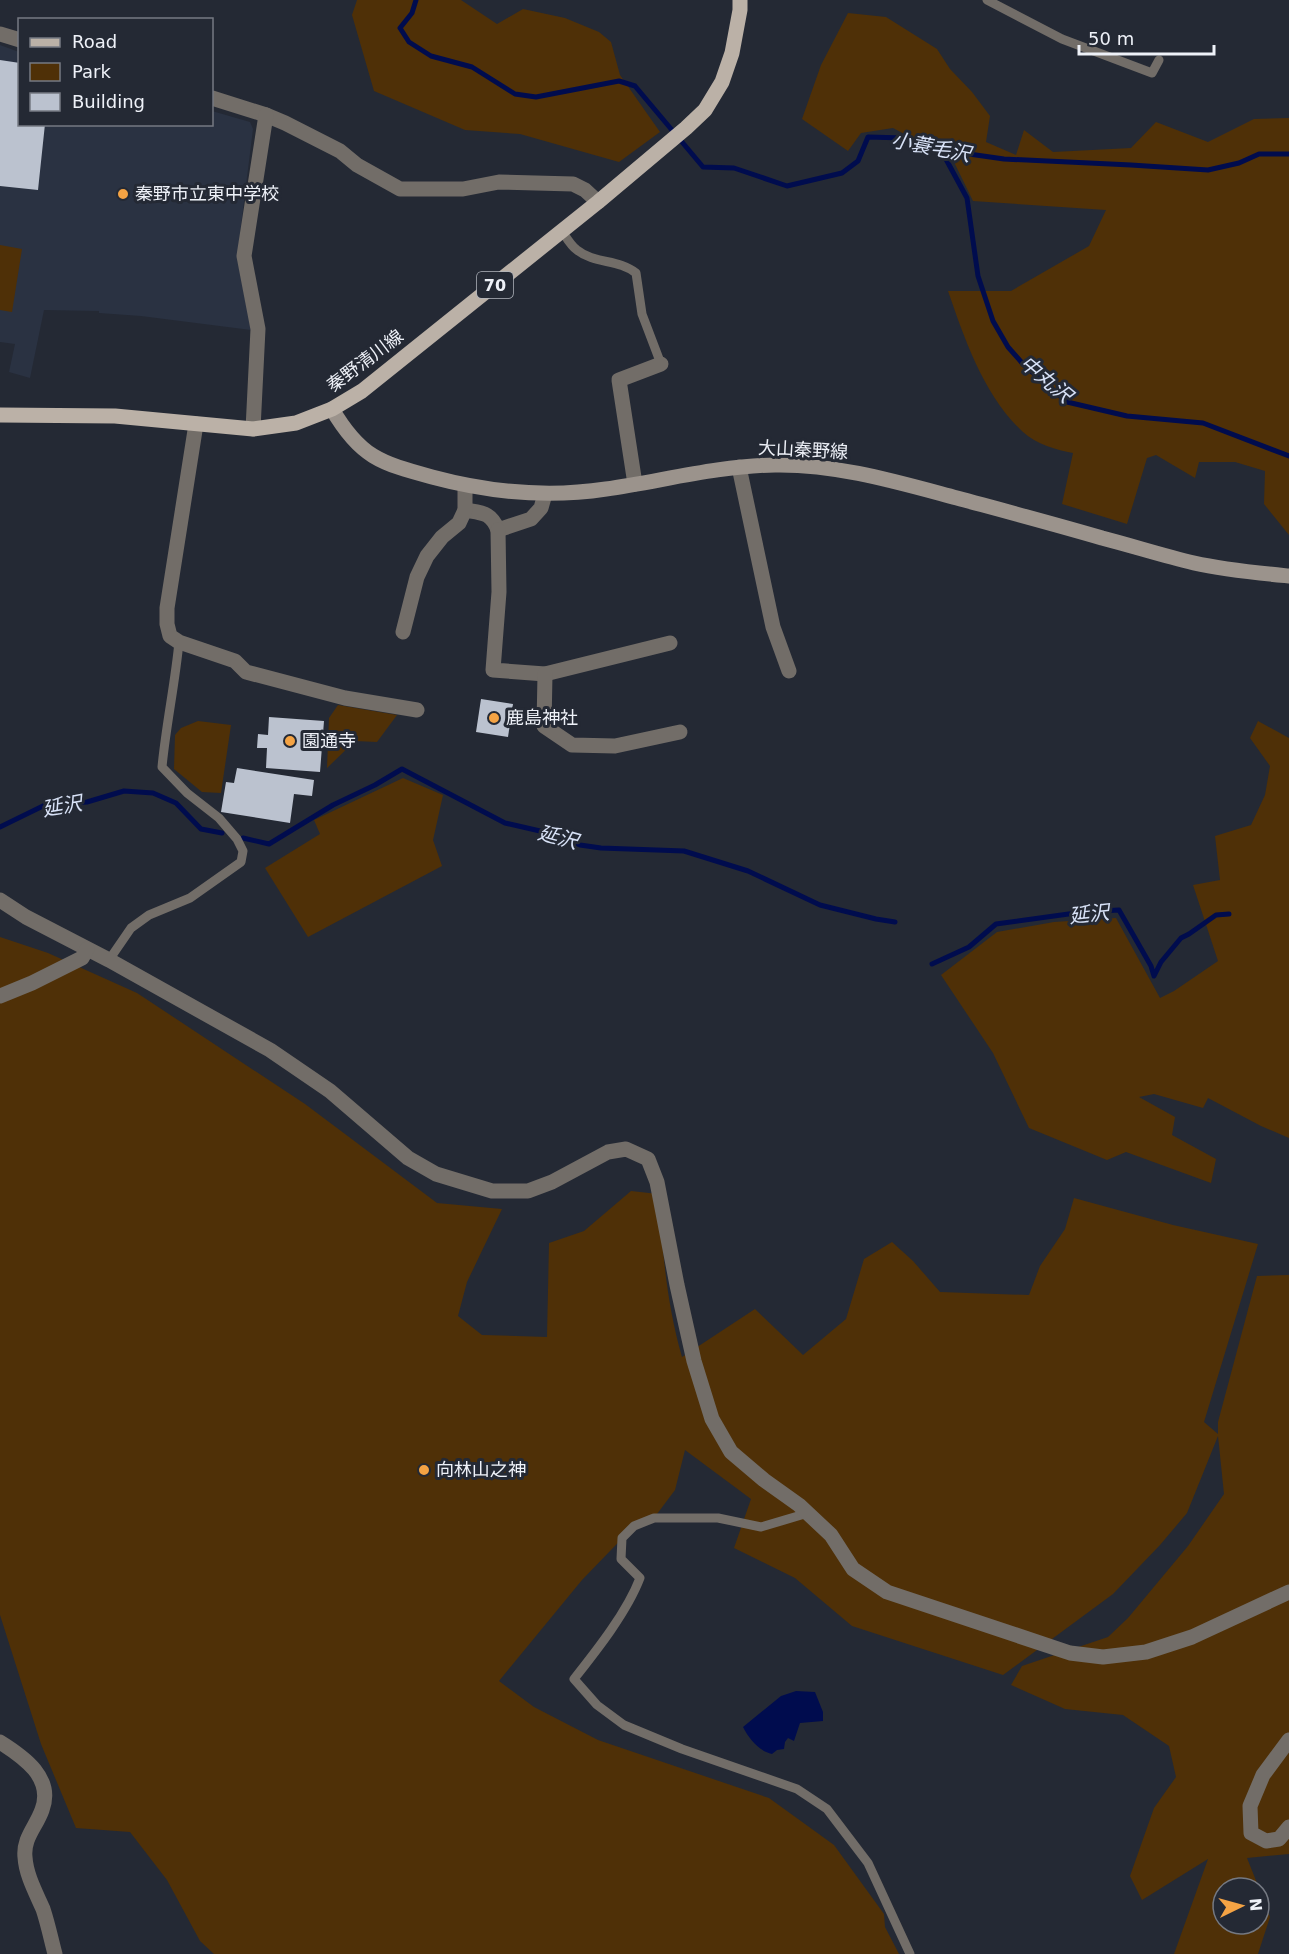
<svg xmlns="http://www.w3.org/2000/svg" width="1289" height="1954" font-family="'DejaVu Sans','Noto Sans JP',sans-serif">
<rect width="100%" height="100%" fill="#242934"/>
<polygon fill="#2a3242" points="0,45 19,52 20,124 212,124 212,111 250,122 253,129 237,258 251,330 141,316 99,313 99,311 44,310 30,378 9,372 15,344 0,342"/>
<g fill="#4f3007">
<polygon points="357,0 461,0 497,24 523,9 565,18 599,32 611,42 620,75 660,132 619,162 520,134 465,130 374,91 352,15"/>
<path d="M 848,13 L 886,17 L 937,49 L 950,69 L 972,92 L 990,116 L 986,142 L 1016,155 L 1024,130 L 1053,152 L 1131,148 L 1156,122 L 1208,142 L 1254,119 L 1289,118 L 1289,535 L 1264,504 L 1265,471 L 1235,462 L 1199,462 L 1195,478 L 1156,455 L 1147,458 L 1127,524 L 1062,504 L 1073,453 C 1057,450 1036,444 1023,432 C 984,396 965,340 948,291 L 1011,291 L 1089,246 L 1106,210 L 973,201 L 953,160 L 893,128 L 861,133 L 848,151 L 802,119 L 821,65 Z"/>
<polygon points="0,245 22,249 12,312 0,310"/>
<polygon points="338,705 397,715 377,742 355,741 327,768 329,718"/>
<polygon points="198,721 231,725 221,793 202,792 174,769 175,735 181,728"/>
<polygon points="1258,721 1289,738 1289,1138 1261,1126 1208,1098 1203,1108 1154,1094 1139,1097 1175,1117 1172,1135 1216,1159 1211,1183 1126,1152 1107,1160 1029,1128 993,1053 941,975 997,932 1054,922 1116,918 1160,998 1174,991 1218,961 1193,885 1220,880 1215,836 1251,825 1265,795 1270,766 1250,738"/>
<polygon points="403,778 443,795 433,840 442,866 308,937 265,868 320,834 314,820"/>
<path d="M 0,937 L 48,953 L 137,993 L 305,1104 L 437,1203 L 502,1209 L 467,1282 L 458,1316 L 482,1335 L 547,1337 L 549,1243 L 584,1231 L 631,1191 L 658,1194 C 663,1252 666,1301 682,1357 L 755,1309 L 803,1355 L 846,1319 L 864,1259 L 892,1242 L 913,1261 L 940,1292 L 1029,1295 L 1040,1266 L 1065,1229 L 1074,1198 L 1173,1225 L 1258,1244 L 1204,1422 L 1218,1434 L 1218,1422 L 1257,1276 L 1289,1275 L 1289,1854 L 1247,1858 L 1259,1888 L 1223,1888 L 1223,1924 L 1259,1924 L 1259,1889 L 1270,1917 L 1258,1954 L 1174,1954 L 1208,1859 L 1142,1900 L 1130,1876 L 1154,1808 L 1176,1777 L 1169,1746 L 1123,1715 L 1065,1709 L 1011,1685 L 1022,1666 L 1108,1637 L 1128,1618 L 1188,1546 L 1224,1494 L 1218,1436 L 1187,1513 L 1160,1545 L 1113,1594 L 1003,1675 L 852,1626 L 795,1578 L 734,1548 L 751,1499 L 685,1450 L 675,1490 L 654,1518 L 639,1521 L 582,1580 L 499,1681 L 534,1707 L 598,1740 L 769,1798 L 834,1845 L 884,1914 L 885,1927 L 899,1954 L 214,1954 L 200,1941 L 167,1880 L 130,1832 L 76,1828 L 41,1744 L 0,1615 Z"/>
</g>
<path fill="#000c4e" d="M 796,1691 L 815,1692 L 823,1712 L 823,1721 L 800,1723 L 794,1741 L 788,1738 L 785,1742 L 784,1749 L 777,1750 L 772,1754 C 759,1751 749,1739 743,1727 L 781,1696 Z"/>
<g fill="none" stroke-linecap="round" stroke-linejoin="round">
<g stroke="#000c4e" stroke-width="5">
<polyline points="416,0 412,13 400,28 409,42 431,56 472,67 515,94 536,97 619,81 635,86 703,167 734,168 787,186 842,173 858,161 868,137 904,138 941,150 1004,159 1131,165 1208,170 1239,163 1259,154 1289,154"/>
<polyline points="941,150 967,198 978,276 993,321 1008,347 1023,364 1067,402 1127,416 1203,423 1289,456"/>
<polyline points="0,827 45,805 87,802 124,791 153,793 176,803 201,829 222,833"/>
<polyline points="243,838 269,844 333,805 375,785 402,769 505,823 540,831 580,845 601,848 684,851 748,871 820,905 876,919 895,922"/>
<polyline points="932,964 969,947 996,924 1083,912 1119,910 1151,966 1154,976 1161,962 1181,938 1189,934 1216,915 1229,914"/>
</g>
</g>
<g fill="#bbc2cf">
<polygon points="0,60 20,63 20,124 45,124 38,190 0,186"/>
<polygon points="481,699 513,704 508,737 476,732"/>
<polygon points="269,717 324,721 320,772 266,768 267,748 257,748 258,734 268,735"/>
<polygon points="237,768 314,780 312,796 294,794 290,823 221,812 226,782 234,783"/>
</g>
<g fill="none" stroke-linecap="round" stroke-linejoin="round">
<g stroke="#726d68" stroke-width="9">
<polyline points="987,0 1062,39 1152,73 1159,60"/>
<path d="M 562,231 C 566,237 571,246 577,250 C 594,264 619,259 636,273 L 642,314 L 661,364"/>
<path d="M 109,960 L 131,928 L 149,915 L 190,898 L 241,862 L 243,851 L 237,839 L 219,818 L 187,793 L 162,767 C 166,725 175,684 179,642"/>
<path d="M 808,1513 L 761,1527 L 718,1518 L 654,1518 L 634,1526 L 622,1538 L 621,1559 L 640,1578 C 627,1612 597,1650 574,1679 L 597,1705 L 624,1725 L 682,1749 L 797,1789 L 827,1809 L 868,1863 L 910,1954"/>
</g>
<g stroke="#726d68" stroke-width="15">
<polyline points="0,34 20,40"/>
<polyline points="212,98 266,115 285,123 340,151 357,165 400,189 463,189 499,182 573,184 585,190 598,202"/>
<polyline points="196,424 167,608 167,624 170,636 179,642 235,661 246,672 345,698 417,710"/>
<polyline points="253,429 258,329 244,256 266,115"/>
<polyline points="739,467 773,627 789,671"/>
<polyline points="635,484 619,380 661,364"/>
<path d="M 465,510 C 482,513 491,512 498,530 L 531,519 L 541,508 L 545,494"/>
<polyline points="498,530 499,592 493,670 545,674 670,643"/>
<polyline points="403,632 417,577 427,556 442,537 459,523 465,510 465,486"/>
<polyline points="545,674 544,726 572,745 615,746 680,732"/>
<polyline points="0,900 26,917 109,960 270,1050 330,1091 408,1158 436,1174 492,1191 528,1191 552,1182 608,1152 626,1149 648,1159 657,1182 677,1285 694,1361 712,1419 731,1452 764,1480 799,1505 831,1535 853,1569 887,1592 1070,1653 1103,1657 1146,1652 1192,1637 1289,1592"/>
<polyline points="0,996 32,983 82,958 87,949"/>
<polyline points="1289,1740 1263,1775 1250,1806 1251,1833 1266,1841 1279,1839 1289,1827"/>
<path d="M 0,1742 C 24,1757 54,1778 42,1810 C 36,1827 23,1838 25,1857 C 26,1875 36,1893 43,1909 C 48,1924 51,1939 55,1954"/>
</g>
<path stroke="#9b938c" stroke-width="15" d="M 332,409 C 360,457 380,463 432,477 C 488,492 547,498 606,489 C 662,481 717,466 775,465 C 837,464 897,482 957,498 C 1005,511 1054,524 1102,538 C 1133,546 1164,556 1194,563 C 1225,570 1258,573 1289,576"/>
<polyline stroke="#bbb1a7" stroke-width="15" points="0,415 115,416 253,429 296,423 332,409 362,391 598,202 686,128 705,110 722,82 732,53 740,10 740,0"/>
</g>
<g fill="#f4a344" stroke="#242934" stroke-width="2">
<circle cx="123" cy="194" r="6"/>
<circle cx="494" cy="718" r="6"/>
<circle cx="290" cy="741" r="6"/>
<circle cx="424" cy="1470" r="6"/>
</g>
<g text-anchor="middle" stroke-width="6" stroke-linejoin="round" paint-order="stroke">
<rect fill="#242934" stroke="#b1b5bd" stroke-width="1.5" x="477" y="272" width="36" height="26" rx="4.5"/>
<g font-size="16" font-weight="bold" fill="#eef1f8">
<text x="495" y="291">70</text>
</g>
<g font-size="18" fill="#eef1f8" stroke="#242934" text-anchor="start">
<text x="135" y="200">秦野市立東中学校</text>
<text x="506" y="724">鹿島神社</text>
<text x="302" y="747">園通寺</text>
<text x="436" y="1476">向林山之神</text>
</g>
<g font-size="18" fill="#eef1f8" stroke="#242934">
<text transform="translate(365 361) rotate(-37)" y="6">秦野清川線</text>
<text transform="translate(803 450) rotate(3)" y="6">大山秦野線</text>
</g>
<g font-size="20" font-style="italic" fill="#d8e2f7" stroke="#242934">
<text transform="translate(931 147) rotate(11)" y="7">小蓑毛沢</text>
<text transform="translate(1046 379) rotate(40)" y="7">中丸沢</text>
<text transform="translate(62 806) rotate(-10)" y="7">延沢</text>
<text transform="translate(558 837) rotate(15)" y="7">延沢</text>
<text transform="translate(1089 914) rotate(-6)" y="7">延沢</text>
</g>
</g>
<rect x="18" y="18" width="195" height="108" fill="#242934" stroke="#757982" stroke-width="1.5"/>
<rect x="30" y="38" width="30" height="9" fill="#bbb1a7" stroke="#757982" stroke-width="1.5"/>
<text x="72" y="48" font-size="18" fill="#eef1f8">Road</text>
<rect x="30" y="63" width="30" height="18" fill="#4f3007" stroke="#757982" stroke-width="1.5"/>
<text x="72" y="78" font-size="18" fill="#eef1f8">Park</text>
<rect x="30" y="93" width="30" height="18" fill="#bbc2cf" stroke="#757982" stroke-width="1.5"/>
<text x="72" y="108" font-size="18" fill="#eef1f8">Building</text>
<g transform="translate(1241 1906) rotate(85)"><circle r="28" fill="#242934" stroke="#757982" stroke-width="1.5"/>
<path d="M0-4.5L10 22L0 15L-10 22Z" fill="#f4a344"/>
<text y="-9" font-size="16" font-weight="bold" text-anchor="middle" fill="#eef1f8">N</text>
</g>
<path d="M1079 45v9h135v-9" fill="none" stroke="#eef1f8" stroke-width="3"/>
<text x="1088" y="45" font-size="18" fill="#eef1f8" stroke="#242934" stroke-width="4.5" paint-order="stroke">50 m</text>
</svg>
